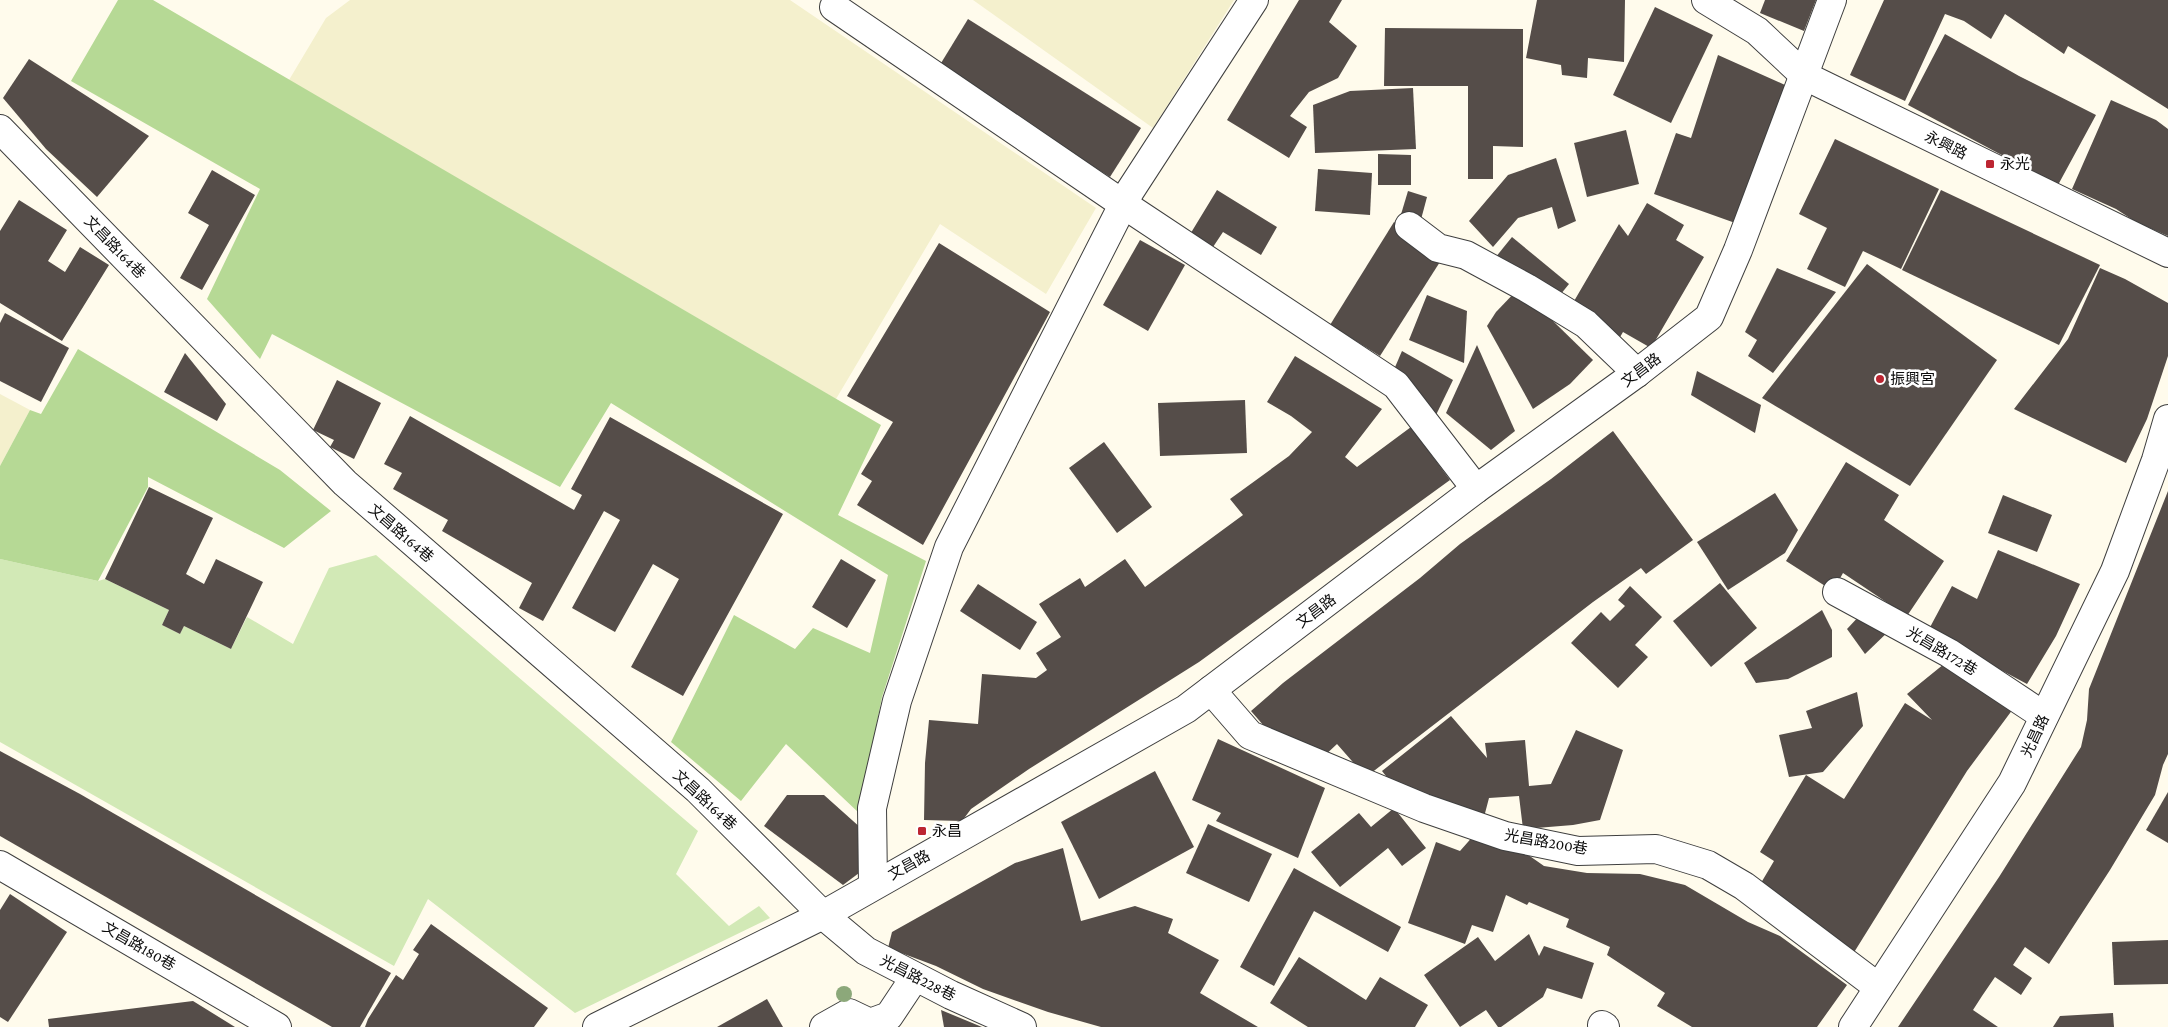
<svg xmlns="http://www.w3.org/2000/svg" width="2168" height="1027" font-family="'Crimson Pro','Noto Sans TC',serif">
<rect width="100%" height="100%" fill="#fffbec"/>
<g fill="#f4f0cd">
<polygon points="350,0 790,0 1096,208 1046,294 940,224 836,399 289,80 326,18"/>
<polygon points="973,0 1234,0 1153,128"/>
<polygon points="0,394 30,410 0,466"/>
</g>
<polygon fill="#d2e9b6" points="376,555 698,831 676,874 729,926 759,906 770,918 575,1013 428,899 394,966 0,742 0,559 98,581 105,579 169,610 162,625 180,634 184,626 231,649 247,617 293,644 329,568"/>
<g fill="#b6d995">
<polygon points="118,0 153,0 881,425 838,515 926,561 882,697 859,813 786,744 741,801 671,742 734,615 795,649 813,628 870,653 888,575 611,403 560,487 272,334 260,359 207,299 260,189 71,81"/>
<polygon points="78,349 280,470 331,511 284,548 148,477 148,487 98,581 0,559 0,466 30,410 41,414"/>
</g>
<g fill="#554d49">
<polygon points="1299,0 1342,0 1329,22 1357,46 1338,78 1309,92 1290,116 1307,127 1289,158 1227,120"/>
<polygon points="1537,0 1625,0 1624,62 1588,58 1587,78 1562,75 1561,65 1526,58"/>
<polygon points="1765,0 1816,0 1804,31 1760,13"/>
<polygon points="1884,0 2168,0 2168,109 2068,46 2064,54 2005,14 1991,39 1964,21 1945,14 1905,101 1850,75"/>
<polygon points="1655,7 1713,35 1671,123 1613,95"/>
<polygon points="968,19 1141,128 1110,177 938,68"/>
<polygon points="1385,28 1523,29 1523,147 1493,146 1493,179 1468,179 1468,86 1384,86"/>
<polygon points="1945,34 2019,76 2096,115 2058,185 1908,105"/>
<polygon points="1718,55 1785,85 1738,224 1654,194 1676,133 1691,138"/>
<polygon points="29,59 149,136 97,197 46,149 3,98"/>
<polygon points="1413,88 1416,149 1315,153 1313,105 1350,91"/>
<polygon points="2111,100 2156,120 2168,129 2168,236 2136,222 2116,209 2072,189"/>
<polygon points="1626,130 1639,184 1587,197 1574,143"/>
<polygon points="1835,139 1939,189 1901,269 1863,251 1845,287 1807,269 1827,228 1799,214"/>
<polygon points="1378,154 1411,155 1411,185 1378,185"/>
<polygon points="1556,158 1576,221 1558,229 1552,207 1518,218 1493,247 1469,221 1508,175"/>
<polygon points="1318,169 1372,173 1370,215 1315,211"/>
<polygon points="212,170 255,195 202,290 180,278 209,225 188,213"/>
<polygon points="1217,190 1277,227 1261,255 1223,232 1211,250 1189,236"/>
<polygon points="1941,190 2100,265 2059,345 1902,270"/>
<polygon points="1408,191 1427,197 1419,227 1399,221"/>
<polygon points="19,200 67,230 48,261 65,272 80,247 109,265 62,341 0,303 0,231"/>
<polygon points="1647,203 1684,225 1676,240 1704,257 1651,348 1623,332 1613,349 1563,320 1619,224 1628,236"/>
<polygon points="1394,222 1445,254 1380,356 1330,325"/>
<polygon points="1512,237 1569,284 1552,305 1495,258"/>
<polygon points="1140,240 1185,265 1148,331 1103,305"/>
<polygon points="939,243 1050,312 923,545 857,505 872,481 861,474 893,422 847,396"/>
<polygon points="1867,264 1997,360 1910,486 1762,398"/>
<polygon points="1777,268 1836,292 1773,373 1748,356 1757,340 1745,332"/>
<polygon points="2100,268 2125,279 2168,303 2168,356 2147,419 2126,463 2014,409 2068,339"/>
<polygon points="1519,288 1593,360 1570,384 1533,409 1487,326 1496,312"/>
<polygon points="1427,295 1467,311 1464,363 1409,340"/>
<polygon points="5,313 69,348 41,402 0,381 0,323"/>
<polygon points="1477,345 1515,431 1491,450 1446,413"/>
<polygon points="1402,351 1453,380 1436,415 1389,381"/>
<polygon points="185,353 226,404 217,421 164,392"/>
<polygon points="1295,356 1382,409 1345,457 1357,467 1411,427 1450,480 1199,662 1029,769 971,809 962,821 924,820 925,763 929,720 978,724 982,674 1036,678 1047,670 1036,653 1061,637 1039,604 1080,578 1085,587 1125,559 1145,587 1243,515 1230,499 1289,456 1312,432 1291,416 1267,402"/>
<polygon points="1697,371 1761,405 1755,433 1691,395"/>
<polygon points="337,380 381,403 354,459 330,447 334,440 313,430"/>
<polygon points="1245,400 1247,453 1160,456 1158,403"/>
<polygon points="410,416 574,510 582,495 571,489 610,417 783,514 683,696 631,667 679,579 653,564 615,632 572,608 620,520 604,511 543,621 519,608 532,583 442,531 448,520 393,489 402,473 384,464"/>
<polygon points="1613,431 1693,540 1646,574 1641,568 1593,602 1366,777 1337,744 1321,759 1276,740 1251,711 1283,683 1420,578 1460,544 1551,479"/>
<polygon points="1104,442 1152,507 1117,533 1069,468"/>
<polygon points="1846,462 1899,495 1884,520 1944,561 1907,616 1843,573 1833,591 1786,561"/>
<polygon points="149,487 213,518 186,574 204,584 216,559 263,582 231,649 184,626 180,634 162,625 169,610 105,579"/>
<polygon points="2168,491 2168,754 2163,765 2155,795 2110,870 2049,964 2025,947 2013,965 2032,978 2021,995 1995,977 1982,996 1973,1010 1998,1027 1898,1027 1999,877 2081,747 2087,720 2089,689"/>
<polygon points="1775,493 1798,530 1785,553 1728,590 1697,542"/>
<polygon points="2003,495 2052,515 2037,552 1988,533"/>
<polygon points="1998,550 2080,584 2056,636 2027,684 1928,631 1952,586 1977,599"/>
<polygon points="841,559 876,580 847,628 812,607"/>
<polygon points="1720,583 1757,628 1711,667 1673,621"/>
<polygon points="978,584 1037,622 1020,650 960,611"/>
<polygon points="1630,586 1662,617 1635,645 1648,657 1618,688 1571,643 1601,612 1610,621 1625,606 1618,600"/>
<polygon points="1822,610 1832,630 1832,657 1788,679 1756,683 1744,663"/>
<polygon points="1862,613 1892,628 1865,654 1847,629"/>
<polygon points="1944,664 2013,709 1967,771 1853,954 1758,888 1774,861 1760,852 1806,775 1844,799 1905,703 1932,720 1907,694"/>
<polygon points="1857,692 1863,726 1823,772 1789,777 1779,735 1812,728 1806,711"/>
<polygon points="1451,716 1487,758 1485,743 1525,740 1529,786 1551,784 1576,730 1623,750 1600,820 1573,825 1523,829 1519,796 1489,798 1484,817 1393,785 1382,771"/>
<polygon points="1218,739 1325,788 1298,858 1216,821 1221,813 1192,800"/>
<polygon points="0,751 80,794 391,973 360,1027 332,1027 0,836"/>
<polygon points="1155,771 1194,847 1099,899 1061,822"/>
<polygon points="2168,792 2168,843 2146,830"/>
<polygon points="787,795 824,795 862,829 863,870 843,885 764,826"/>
<polygon points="1394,808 1426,848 1402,866 1388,848 1340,887 1311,852 1359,813 1371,827"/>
<polygon points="1208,824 1272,854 1249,902 1186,873"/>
<polygon points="1475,834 1521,850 1544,866 1587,873 1640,874 1685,885 1748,922 1780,936 1847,985 1817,1027 1692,1027 1657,1006 1665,993 1607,955 1610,947 1566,927 1569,919 1529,902 1527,905 1506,895 1493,932 1472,925 1465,944 1408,923 1436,842 1460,851"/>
<polygon points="1063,848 1081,921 1135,906 1173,919 1168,933 1219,960 1200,993 1258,1027 1101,1027 1048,1012 983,989 936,966 888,948 892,932 1015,863"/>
<polygon points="1294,868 1401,927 1388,952 1314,911 1274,986 1240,967"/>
<polygon points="10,894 67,932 8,1022 0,1017 0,910"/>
<polygon points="431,924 548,1008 534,1027 365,1027 368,1019 396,975 403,980 419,954 413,950"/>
<polygon points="1529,934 1539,956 1544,946 1594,963 1582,999 1547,988 1543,997 1501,1027 1498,1027 1486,1010 1460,1027 1424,975 1478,937 1495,961"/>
<polygon points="2168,940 2168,984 2114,985 2112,942"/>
<polygon points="1299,957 1366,1000 1380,977 1428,1005 1415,1027 1308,1027 1270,1003"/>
<polygon points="767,999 783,1027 717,1027"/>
<polygon points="193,1001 235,1027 49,1027 48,1019"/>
<polygon points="941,1010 982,1027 944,1027"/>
<polygon points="2113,1013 2114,1027 2053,1027 2060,1016"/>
</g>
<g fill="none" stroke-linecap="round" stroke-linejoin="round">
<g stroke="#3f3f3f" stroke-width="30">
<g id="minor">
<polyline points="1706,0 1757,31 1805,76 2168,253"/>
<polyline points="834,7 1123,204 1396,385 1476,489"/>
<polyline points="0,129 345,483 698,790 823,915 866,951 951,995 1022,1027"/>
<polyline points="1409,226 1438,248 1466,255 1527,288 1586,324 1637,373"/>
<polyline points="1837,592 1949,653 2044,716"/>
<polyline points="1211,690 1250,735 1424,808 1505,836 1578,851 1656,849 1708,865 1744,886 1878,987"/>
<polyline points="0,865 277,1027"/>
<polyline points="873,885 872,808 897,701 949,547 1130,191 1254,0"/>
<polyline points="1602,1025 1605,1027"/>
<polyline points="597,1027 823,915 1186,709 1476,489 1637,373 1709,317 1738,250 1832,0"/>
<polyline points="824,1027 849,1013 870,1023 889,1016 915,977"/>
<polyline points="1853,1027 2012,783 2115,571 2156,460 2168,419"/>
</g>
</g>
<use href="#minor" stroke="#fff" stroke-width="28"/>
</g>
<circle fill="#8ca87a" cx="844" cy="994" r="8"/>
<g fill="#bc2531" stroke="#fff" stroke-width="2">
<rect x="1985" y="159" width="10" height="10" rx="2.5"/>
<circle cx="1880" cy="379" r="5"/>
<rect x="917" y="826" width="10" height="10" rx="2.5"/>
</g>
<g text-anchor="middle" stroke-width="5" stroke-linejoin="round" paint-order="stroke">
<g font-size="15" fill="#0c0c0c" stroke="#fff">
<text transform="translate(1946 145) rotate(26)" y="5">永興路</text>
<text transform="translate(115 247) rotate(46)" y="5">文昌路164巷</text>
<text transform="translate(1641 370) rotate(-37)" y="5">文昌路</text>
<text transform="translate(401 533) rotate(41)" y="5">文昌路164巷</text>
<text transform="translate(1316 611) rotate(-37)" y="5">文昌路</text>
<text transform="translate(1942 651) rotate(31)" y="5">光昌路172巷</text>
<text transform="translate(2035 736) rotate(-65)" y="5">光昌路</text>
<text transform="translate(705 800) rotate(43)" y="5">文昌路164巷</text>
<text transform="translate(1546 842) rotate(10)" y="5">光昌路200巷</text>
<text transform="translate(909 865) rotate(-29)" y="5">文昌路</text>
<text transform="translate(139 946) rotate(30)" y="5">文昌路180巷</text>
<text transform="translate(918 978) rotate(27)" y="5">光昌路228巷</text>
</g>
<g font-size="15" fill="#0c0c0c" stroke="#fff" text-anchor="start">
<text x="2000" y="169">永光</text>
<text x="1890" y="384">振興宮</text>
<text x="932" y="836">永昌</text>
</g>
</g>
</svg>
